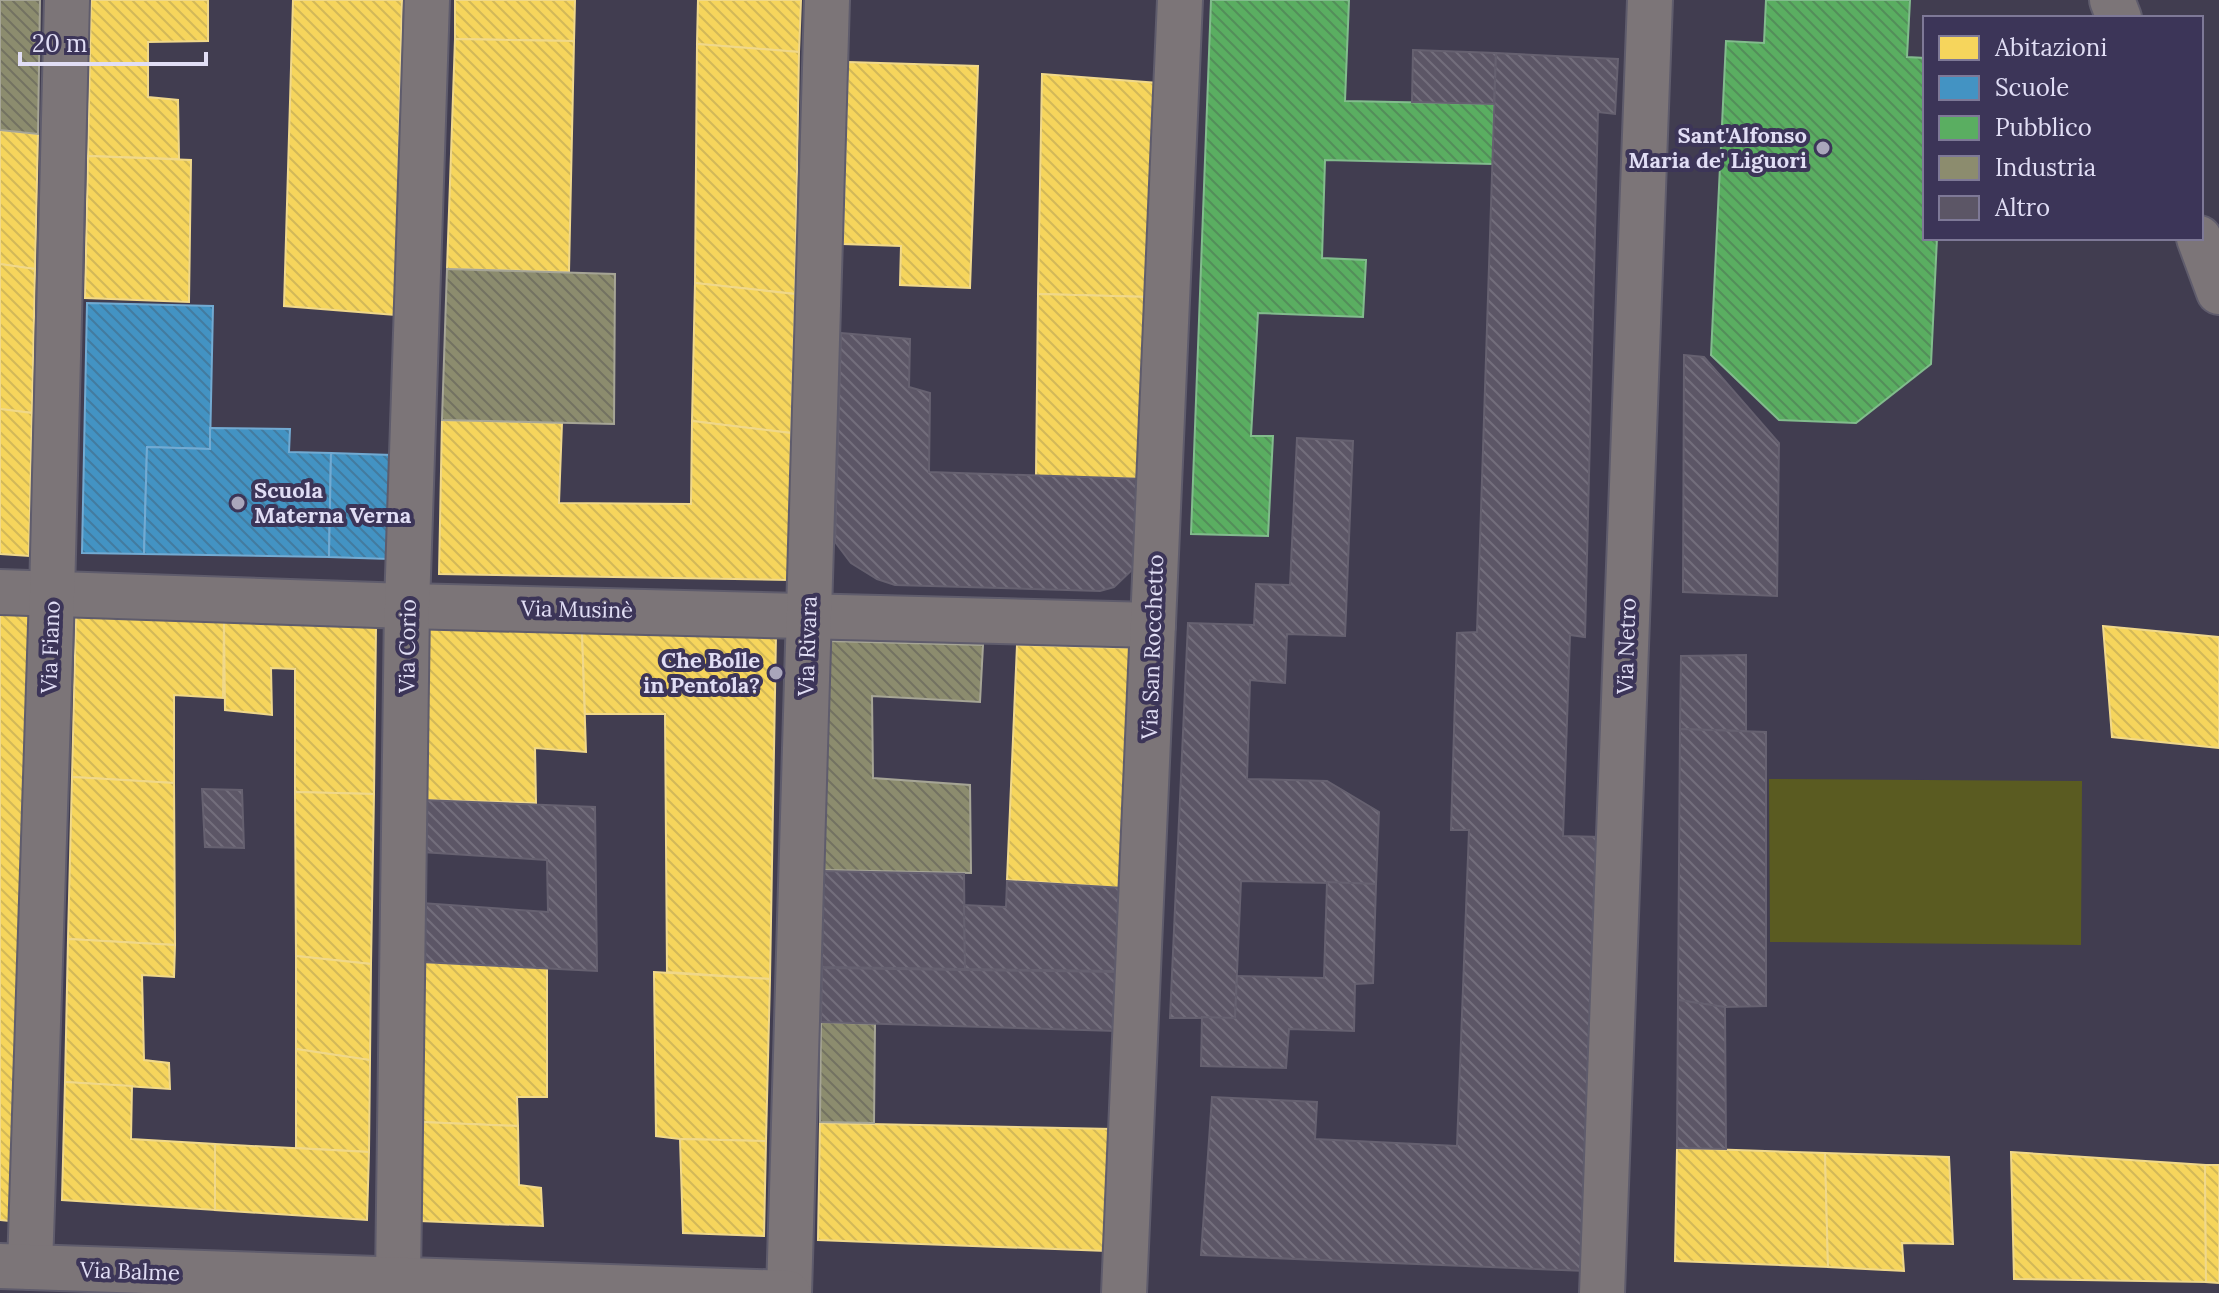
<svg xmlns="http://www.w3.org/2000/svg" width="2219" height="1293" font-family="Lora,serif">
<defs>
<pattern id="homes-back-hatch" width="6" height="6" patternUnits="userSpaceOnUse" patternTransform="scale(2)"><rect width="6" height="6" fill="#f6d55c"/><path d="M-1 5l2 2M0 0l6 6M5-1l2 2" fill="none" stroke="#d2b858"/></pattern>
<pattern id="schools-back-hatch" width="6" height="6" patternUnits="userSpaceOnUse" patternTransform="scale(2)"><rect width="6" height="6" fill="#4393c3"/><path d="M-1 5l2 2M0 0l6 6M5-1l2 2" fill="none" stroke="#437b9f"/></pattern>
<pattern id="public-back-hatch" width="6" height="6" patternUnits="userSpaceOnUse" patternTransform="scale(2)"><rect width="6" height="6" fill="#5aae61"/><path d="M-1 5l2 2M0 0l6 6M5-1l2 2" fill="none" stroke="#538e5a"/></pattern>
<pattern id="industry-back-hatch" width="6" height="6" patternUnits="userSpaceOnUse" patternTransform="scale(2)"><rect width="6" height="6" fill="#8c8c6e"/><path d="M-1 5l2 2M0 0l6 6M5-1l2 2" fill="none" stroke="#737261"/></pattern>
<pattern id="building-back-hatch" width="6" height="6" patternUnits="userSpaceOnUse" patternTransform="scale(2)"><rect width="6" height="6" fill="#5c5666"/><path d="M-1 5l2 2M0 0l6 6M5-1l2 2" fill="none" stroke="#736e7c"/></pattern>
</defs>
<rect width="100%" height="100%" fill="#413d50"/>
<polygon fill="#5a5b21" points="1769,779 2082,781 2081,945 1770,942"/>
<g fill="url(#homes-back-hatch)" stroke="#f0d88a" stroke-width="2">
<polygon points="91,0 208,0 208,41 148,42 148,97 178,100 179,159 88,156"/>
<polygon points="293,0 402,0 395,315 284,306"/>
<polygon points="455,0 575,0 574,41 455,39"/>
<polygon points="698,0 801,0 799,52 697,44"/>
<polygon points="455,39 574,41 569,272 447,269"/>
<polygon points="697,44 799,52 795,294 695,283"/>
<polygon points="848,62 978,66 970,288 900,285 901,246 843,244"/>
<polygon points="1042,74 1158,83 1150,297 1038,294"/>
<polygon points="0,130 38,134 35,269 0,264"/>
<polygon points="88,156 191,160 189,302 85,298"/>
<polygon points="0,264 35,269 32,413 0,409"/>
<polygon points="695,283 795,294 791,433 692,421"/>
<polygon points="1038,294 1150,297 1144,479 1036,476"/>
<polygon points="0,409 32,413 29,556 0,554"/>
<polygon points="442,420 562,423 559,503 691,504 692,421 791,433 788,580 439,574"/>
<polygon points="0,613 31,614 9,1221 0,1220"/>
<polygon points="76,615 224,620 223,698 174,695 174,783 72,777"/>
<polygon points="224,620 376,627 374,794 295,792 295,669 271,668 272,715 225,710"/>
<polygon points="2103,626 2219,637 2219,748 2112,737"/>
<polygon points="423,627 582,632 586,752 535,748 536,803 422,800"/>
<polygon points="582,632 776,635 770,979 667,972 665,714 585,714"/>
<polygon points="1017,645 1134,648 1123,888 1007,880"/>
<polygon points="72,777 174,783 175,945 68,939"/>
<polygon points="295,792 374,794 371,964 296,956"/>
<polygon points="68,939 175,945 174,977 142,975 144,1060 169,1063 170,1089 65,1082"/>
<polygon points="296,956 371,964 370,1060 296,1049"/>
<polygon points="422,962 547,968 547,1097 517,1097 518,1126 421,1122"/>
<polygon points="654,972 770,979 766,1141 680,1139 656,1136"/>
<polygon points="296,1049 370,1060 369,1152 296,1148"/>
<polygon points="65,1082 132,1086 131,1139 215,1144 215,1210 62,1200"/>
<polygon points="421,1122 518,1126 519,1185 541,1188 543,1226 420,1221"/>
<polygon points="820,1123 1112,1129 1106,1251 818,1240"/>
<polygon points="680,1139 766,1141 764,1236 683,1233"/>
<polygon points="215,1144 369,1152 367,1220 215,1210"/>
<polygon points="1677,1148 1825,1153 1828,1267 1675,1261"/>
<polygon points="2011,1152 2205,1165 2206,1282 2014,1279"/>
<polygon points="1825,1153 1949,1157 1953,1244 1902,1243 1904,1271 1828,1267"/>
<polygon points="2205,1165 2219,1165 2219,1283 2206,1282"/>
</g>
<g fill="url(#schools-back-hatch)" stroke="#72aad2" stroke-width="2">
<polygon points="87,303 213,306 210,449 147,447 144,554 82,553"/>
<polygon points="210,428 290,429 289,452 331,453 329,557 144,554 147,447 210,449"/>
<polygon points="331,453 392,455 389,559 329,557"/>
</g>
<g fill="url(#public-back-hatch)" stroke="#82bc8d" stroke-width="2">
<polygon points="1211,0 1349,0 1345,101 1494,104 1493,164 1325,160 1322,258 1366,260 1363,317 1258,313 1251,436 1273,436 1268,536 1191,534"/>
<polygon points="1766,0 1910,0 1907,57 1925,58 1925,238 1937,238 1931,364 1856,423 1779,420 1711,355 1726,41 1764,43"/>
</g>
<g fill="url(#industry-back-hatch)" stroke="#a6a596" stroke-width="2">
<polygon points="0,0 40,0 38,134 0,130"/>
<polygon points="447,269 615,274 614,424 442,420"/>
<polygon points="827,641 983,645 980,702 872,696 873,778 970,785 971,873 824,870"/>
<polygon points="821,1022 875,1024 874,1123 820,1122"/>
</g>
<g fill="url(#building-back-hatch)" stroke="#666170" stroke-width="2">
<polygon points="1413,50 1496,53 1494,104 1412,102"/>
<polygon points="1496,53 1618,59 1615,114 1598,112 1585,637 1570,635 1563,836 1601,837 1585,1271 1201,1255 1212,1097 1317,1102 1315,1139 1457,1146 1469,830 1451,830 1457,633 1477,632"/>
<polygon points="841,333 910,339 909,387 930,393 929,472 1144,479 1141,555 1133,569 1114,587 1100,591 895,585 877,579 851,563 835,542"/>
<polygon points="1684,355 1704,357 1779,443 1777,596 1683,592"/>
<polygon points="1297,438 1353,441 1345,636 1287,634 1285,683 1250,680 1247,779 1327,781 1379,812 1376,884 1241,881 1235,1018 1170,1018 1188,623 1254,625 1256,584 1290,585"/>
<polygon points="1746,655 1746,731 1680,729 1681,656"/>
<polygon points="1680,729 1766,732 1766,1006 1725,1007 1678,1000"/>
<polygon points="202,789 242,790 244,848 205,847"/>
<polygon points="422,800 595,807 597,971 422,962 422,903 548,912 547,860 422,852"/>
<polygon points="823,871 964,874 965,969 822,967"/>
<polygon points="1007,881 1123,888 1119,971 965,969 964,905 1006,907"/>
<polygon points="1327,882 1376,884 1373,983 1355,984 1354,1031 1289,1029 1286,1068 1201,1066 1202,1017 1235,1018 1237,976 1324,978"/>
<polygon points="822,968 1119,972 1116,1031 821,1022"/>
<polygon points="1678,1000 1725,1007 1726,1149 1677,1148"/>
</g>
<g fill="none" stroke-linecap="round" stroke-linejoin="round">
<g stroke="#5f5c6c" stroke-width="48">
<g id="pedestrian">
<polyline points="0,592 407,606 1153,625"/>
<polyline points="30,1267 52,594 67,0"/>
<polyline points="398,1280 407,606 427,0"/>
<polyline points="789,1293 827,0"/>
</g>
</g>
<g stroke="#5f5c6c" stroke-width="48">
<g id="minor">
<polyline points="2112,0 2119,18"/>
<polyline points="2199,238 2219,292"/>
<polyline points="0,1266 788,1293"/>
<polyline points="1124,1293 1180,0"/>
<polyline points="1602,1293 1650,0"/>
</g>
</g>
<use href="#pedestrian" stroke="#7c7578" stroke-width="44"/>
<use href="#minor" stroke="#7c7578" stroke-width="44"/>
</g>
<g fill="#a9a6bb" stroke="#3c3558" stroke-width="3">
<circle cx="1823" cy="148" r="8"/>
<circle cx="238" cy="503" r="8"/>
<circle cx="776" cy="673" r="8"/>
</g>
<g text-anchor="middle" stroke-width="8" stroke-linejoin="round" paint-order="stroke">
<g font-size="22" font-weight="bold" fill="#e1def5" stroke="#3c3558" text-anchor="end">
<text x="1807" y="143">Sant'Alfonso<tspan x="1807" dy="25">Maria de' Liguori</tspan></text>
<text x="254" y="498" text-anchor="start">Scuola<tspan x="254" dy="25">Materna Verna</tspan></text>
<text x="760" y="668">Che Bolle<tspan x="760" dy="25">in Pentola?</tspan></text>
</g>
<g font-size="22" fill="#e1def5" stroke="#3c3558">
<text transform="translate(577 609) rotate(1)" y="8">Via Musinè</text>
<text transform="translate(407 646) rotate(-89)" y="8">Via Corio</text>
<text transform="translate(807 646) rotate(-88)" y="8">Via Rivara</text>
<text transform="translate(1626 646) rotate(-88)" y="8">Via Netro</text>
<text transform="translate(50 647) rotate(-88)" y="8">Via Fiano</text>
<text transform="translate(1152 647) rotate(-88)" y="8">Via San Rocchetto</text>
<text transform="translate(130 1271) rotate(2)" y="8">Via Balme</text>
</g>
</g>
<rect x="1923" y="16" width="280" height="224" fill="#3c3558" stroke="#7e7997" stroke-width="2"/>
<rect x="1939" y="36" width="40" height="24" fill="#f6d55c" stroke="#7e7997" stroke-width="2"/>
<text x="1995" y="56" font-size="24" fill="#e1def5">Abitazioni</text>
<rect x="1939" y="76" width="40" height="24" fill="#4393c3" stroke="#7e7997" stroke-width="2"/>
<text x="1995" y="96" font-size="24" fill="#e1def5">Scuole</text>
<rect x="1939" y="116" width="40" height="24" fill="#5aae61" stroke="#7e7997" stroke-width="2"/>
<text x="1995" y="136" font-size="24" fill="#e1def5">Pubblico</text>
<rect x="1939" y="156" width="40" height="24" fill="#8c8c6e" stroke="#7e7997" stroke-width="2"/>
<text x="1995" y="176" font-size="24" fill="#e1def5">Industria</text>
<rect x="1939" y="196" width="40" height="24" fill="#5c5666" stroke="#7e7997" stroke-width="2"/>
<text x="1995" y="216" font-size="24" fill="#e1def5">Altro</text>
<path d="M20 52v12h186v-12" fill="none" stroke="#e1def5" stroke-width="4"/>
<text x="32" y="52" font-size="24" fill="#e1def5" stroke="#3c3558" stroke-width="6" paint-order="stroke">20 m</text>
</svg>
